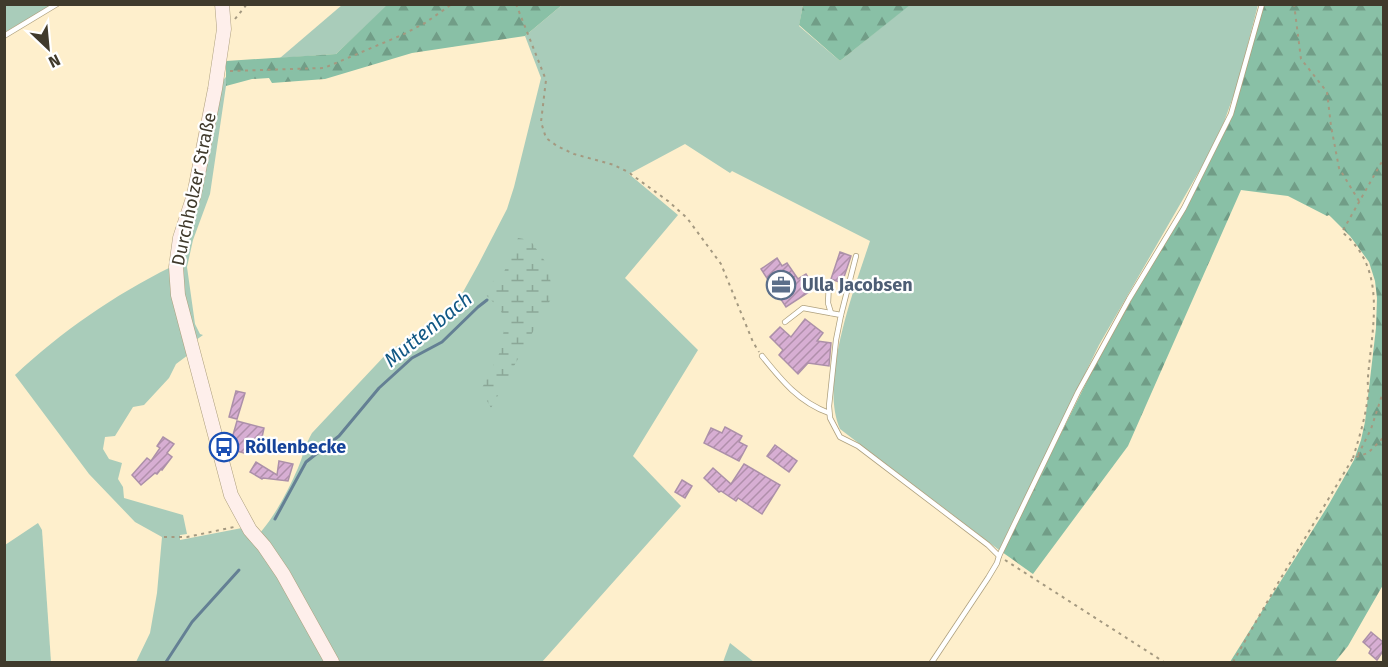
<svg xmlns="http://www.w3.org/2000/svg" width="1388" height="667" font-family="'Fira Sans',sans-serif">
<defs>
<pattern id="forest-firs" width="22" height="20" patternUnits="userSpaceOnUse" patternTransform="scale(1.5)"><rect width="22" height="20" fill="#89c0a6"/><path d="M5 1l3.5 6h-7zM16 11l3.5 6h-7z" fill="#719d87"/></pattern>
<pattern id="wetland-marsh" width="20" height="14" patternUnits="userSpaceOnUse" patternTransform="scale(1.5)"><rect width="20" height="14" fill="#a9ccba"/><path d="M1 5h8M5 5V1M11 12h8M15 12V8" fill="none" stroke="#8ba797"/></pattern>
<pattern id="building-hatch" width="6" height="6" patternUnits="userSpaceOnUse" patternTransform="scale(1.5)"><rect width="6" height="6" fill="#d7aed3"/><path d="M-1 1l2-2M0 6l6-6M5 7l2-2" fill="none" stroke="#b08fab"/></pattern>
</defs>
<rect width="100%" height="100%" fill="#feefcc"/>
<g fill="#a9ccba">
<polygon points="5,5 52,5 5,32"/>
<polygon points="342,5 388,5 336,54 280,58"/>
<path d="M 562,5 L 803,5 L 799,26 L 840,61 L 909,5 L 1258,5 L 1237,86 L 1224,122 L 1205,161 L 1099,345 L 999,550 L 840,429 C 819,381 854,290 870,241 L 732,171 L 730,173 L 685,144 L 629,174 L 678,215 L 625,278 L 698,350 L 633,456 L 681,506 L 542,662 L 338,662 L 260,533 C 276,514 288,491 298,468 C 303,456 305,445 312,433 L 390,350 L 422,333 L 445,315 L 463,292 L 478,265 L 507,209 L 514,187 L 541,78 L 525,36 Z"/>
<polygon points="226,77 226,86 210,194 193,240 187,267 195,324 200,334 203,335 196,340 183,293 181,262 223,80"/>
<path d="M 171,267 L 172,296 L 188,355 L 176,364 L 169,378 L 144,405 L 133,407 L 115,436 L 105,437 L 103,449 L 109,459 L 122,463 L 118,479 L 123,487 L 124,498 L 183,515 L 187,534 L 180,535 L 180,540 L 242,528 L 272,567 L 325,662 L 136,662 L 150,633 L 157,593 L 162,537 L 135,522 L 89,474 L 15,375 C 61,332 114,295 171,267 Z"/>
<polygon points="38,523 42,530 51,662 5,662 5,545"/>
<polygon points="730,643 754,662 723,662"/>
</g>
<g fill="url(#forest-firs)">
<polygon points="387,5 562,5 525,36 412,53 325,79 272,83 269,78 252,79 226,86 226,61 336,54"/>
<polygon points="803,5 803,4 910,5 840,61 799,25"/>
<polygon points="1262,5 1383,5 1383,585 1348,646 1335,662 1230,662 1329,504 1354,460 1361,440 1365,422 1376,328 1377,298 1375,281 1369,262 1350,236 1329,215 1327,216 1288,196 1241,190 1128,446 1033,574 1002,552 1104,347 1193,194 1233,115"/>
</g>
<polygon fill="url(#wetland-marsh)" points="518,238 530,240 549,267 552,297 491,408 481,390 499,354 506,320 499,308 482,291 504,272"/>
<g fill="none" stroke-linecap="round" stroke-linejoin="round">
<g stroke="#648094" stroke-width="3">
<polyline points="275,519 306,462 339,436 379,388 412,358 442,342 478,307 487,300"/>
<polyline points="166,662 192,622 239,570"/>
</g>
</g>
<g fill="url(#building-hatch)" stroke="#ac90a9" stroke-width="1.5">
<polygon points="840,252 851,256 842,283 831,279"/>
<polygon points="777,258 782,266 787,263 798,279 806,274 815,288 786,307 761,269"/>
<polygon points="805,319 823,333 817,341 831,343 829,366 808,363 798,374 779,355 783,350 770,337 780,327 791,337"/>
<polygon points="236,391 245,393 237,419 229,417"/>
<polygon points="237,421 264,428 261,442 252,440 248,454 229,449"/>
<polygon points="725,427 742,436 739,442 747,446 739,461 704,443 711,428 722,433"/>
<polygon points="163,437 174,444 167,453 172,457 162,470 161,469 157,474 155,473 141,485 132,475 147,458 151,461 160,448 157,446"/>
<polygon points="775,445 797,461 789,472 767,456"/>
<polygon points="279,461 293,464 288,481 263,478 262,479 250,472 256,462 277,475"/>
<polygon points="744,464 780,485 762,514 738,498 736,501 721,491 719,492 704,478 713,468 731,484"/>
<polygon points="682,480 692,486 685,498 675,492"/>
<polygon points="1371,632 1383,642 1383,651 1377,660 1369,653 1371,649 1363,642"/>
</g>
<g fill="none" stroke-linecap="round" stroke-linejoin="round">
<g stroke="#aea07e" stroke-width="6">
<g id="service">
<polyline points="4,36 57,4"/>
<polyline points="829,283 828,303 831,313"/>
<polyline points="841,315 856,256"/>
<polyline points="785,322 803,308 841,315 836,340 829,406 830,418 840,437 858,446 988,545 999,556 997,563 988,578 932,662"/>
<path d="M 762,356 C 782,381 799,402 829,413"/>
<polyline points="999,556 1078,392 1129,299 1184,208 1231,114 1262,4"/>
</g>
</g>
<g stroke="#aea07e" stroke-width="15">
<polyline id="secondary" points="222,4 224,29 215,89 194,195 180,238 176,267 178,295 231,495 250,530 264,546 283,574 332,662"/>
</g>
<g stroke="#a49980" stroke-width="2" stroke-dasharray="3 4.5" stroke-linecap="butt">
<polyline points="516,4 546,80 541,122 546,138 557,146 574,154 614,165 628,172 668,201 687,218 721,264 753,342 759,352"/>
<polyline points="1294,4 1301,59 1327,92 1331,126 1339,168 1359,201"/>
<polyline points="235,19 247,4"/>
<polyline points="230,71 324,68 402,35 425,23 452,4"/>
<polyline points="1358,455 1371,429 1384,389"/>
<path d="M 1353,458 C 1359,438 1366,416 1368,395 C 1369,389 1367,383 1368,377 C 1372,326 1388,269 1342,232 L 1384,158"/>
<polyline points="164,537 187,537 234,527"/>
<polyline points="1005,560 1164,662"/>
<polyline points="1233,662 1278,583 1353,458 1368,453 1384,437"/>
</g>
<use href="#service" stroke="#fff" stroke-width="4.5"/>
<use href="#secondary" stroke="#feefeb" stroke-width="14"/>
</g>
<defs>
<g id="office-ring" transform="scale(1.5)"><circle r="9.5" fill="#fff" stroke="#5c6f8a" stroke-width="1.5"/><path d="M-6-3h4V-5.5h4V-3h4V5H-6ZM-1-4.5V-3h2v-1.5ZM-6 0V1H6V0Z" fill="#5c6f8a"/></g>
<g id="bus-ring" transform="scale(1.5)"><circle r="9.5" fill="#fff" stroke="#1a4fb4" stroke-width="1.5"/><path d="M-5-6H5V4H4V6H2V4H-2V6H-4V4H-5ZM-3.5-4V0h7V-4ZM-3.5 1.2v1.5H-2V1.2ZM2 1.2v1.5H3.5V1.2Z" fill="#1a4fb4"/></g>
</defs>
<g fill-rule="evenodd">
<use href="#office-ring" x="781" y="285"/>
<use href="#bus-ring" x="224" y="447"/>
</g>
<g text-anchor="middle" stroke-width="4.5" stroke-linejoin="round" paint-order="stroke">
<g font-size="18" fill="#403a2c" stroke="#fff">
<text transform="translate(194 189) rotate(-78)" y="6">Durchholzer Straße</text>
</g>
<g font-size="18" font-weight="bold" fill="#4e5e75" stroke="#fff" text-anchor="start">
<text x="802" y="291">Ulla Jacobsen</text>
</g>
<g font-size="18" font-weight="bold" fill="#164399" stroke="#fff" text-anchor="start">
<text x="245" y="453">Röllenbecke</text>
</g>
<g font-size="20" font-style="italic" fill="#105784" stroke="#fff">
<text transform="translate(428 329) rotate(-39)" y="7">Muttenbach</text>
</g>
</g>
<rect width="1388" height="667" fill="none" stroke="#403a2c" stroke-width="12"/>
<g transform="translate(48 48) rotate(154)" stroke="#ffffff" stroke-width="4.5" paint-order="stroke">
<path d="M0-4.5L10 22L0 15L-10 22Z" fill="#403a2c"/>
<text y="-9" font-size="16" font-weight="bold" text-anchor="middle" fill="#403a2c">N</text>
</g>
</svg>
